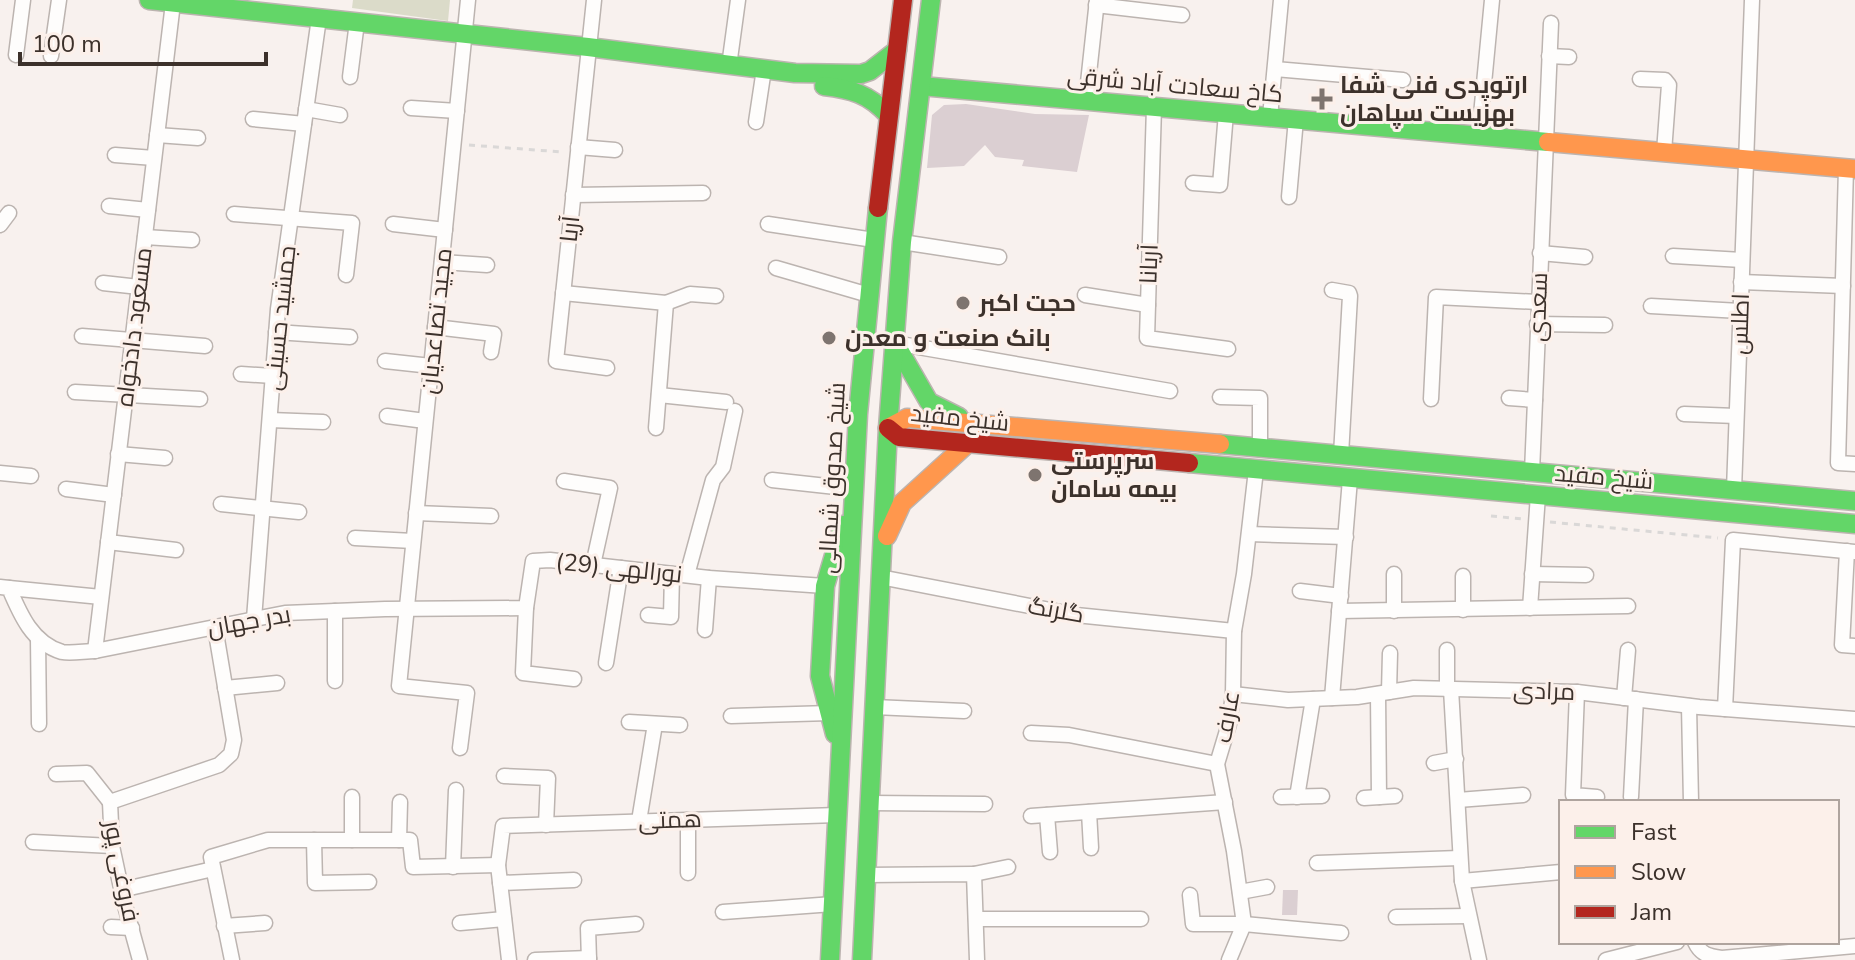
<svg xmlns="http://www.w3.org/2000/svg" width="1855" height="960" font-family="'Nunito Sans',Cairo,sans-serif">
<rect width="100%" height="100%" fill="#f8f1ee"/>
<polygon fill="#dbdbc9" points="353,0 450,0 448,21 352,8"/>
<g fill="#dbcfd2">
<polygon points="966,104 1035,114 1089,115 1077,172 1022,166 1024,160 995,157 985,145 964,166 927,168 932,115 944,105"/>
<polygon points="1283,890 1298,890 1297,915 1282,915"/>
</g>
<g fill="none" stroke-linecap="round" stroke-linejoin="round">
<g stroke="#bcb4b0" stroke-width="17">
<g id="street">
<polyline points="594,0 556,361 607,368"/>
<polyline points="1096,5 1182,15"/>
<polyline points="16,55 23,0"/>
<polyline points="51,56 59,0"/>
<polyline points="1549,56 1569,57"/>
<polyline points="729,66 738,0"/>
<polyline points="1275,69 1403,80"/>
<polyline points="350,77 357,22"/>
<polyline points="1640,79 1665,80 1669,85 1664,152"/>
<polyline points="1086,101 1097,0"/>
<polyline points="1154,107 1147,338 1228,349"/>
<polyline points="411,108 457,111"/>
<polyline points="306,109 340,115"/>
<polyline points="1270,117 1281,0"/>
<polyline points="253,119 304,124"/>
<polyline points="756,122 764,69"/>
<polyline points="157,135 198,138"/>
<polyline points="1479,136 1492,0"/>
<polyline points="578,147 615,150"/>
<polyline points="115,155 154,158"/>
<polyline points="1846,168 1838,463 1855,464"/>
<polyline points="1193,183 1220,185 1226,113"/>
<polyline points="573,195 703,193"/>
<polyline points="1289,197 1296,119"/>
<polyline points="109,206 148,210"/>
<polyline points="234,214 352,223 346,275"/>
<polyline points="393,224 445,230"/>
<polyline points="768,224 874,240"/>
<polyline points="0,225 9,213"/>
<polyline points="145,237 192,240"/>
<polyline points="902,242 999,257"/>
<polyline points="1540,253 1585,257"/>
<polyline points="1673,256 1742,260"/>
<polyline points="442,262 487,265"/>
<polyline points="776,268 869,295"/>
<polyline points="1741,282 1843,286"/>
<polyline points="103,283 139,287"/>
<polyline points="1332,290 1349,293 1350,296 1341,455"/>
<polyline points="563,293 666,303 690,294 716,296"/>
<polyline points="1085,295 1148,305"/>
<polyline points="1651,306 1740,311"/>
<polyline points="1537,324 1605,325"/>
<polyline points="435,327 494,334 491,352"/>
<polyline points="276,332 350,337"/>
<polyline points="82,336 205,346"/>
<polyline points="895,343 1170,391"/>
<polyline points="385,361 431,366"/>
<polyline points="241,374 273,376"/>
<polyline points="75,392 200,399"/>
<polyline points="659,395 726,402"/>
<polyline points="1220,397 1260,398 1260,447"/>
<polyline points="1509,398 1535,400"/>
<polyline points="1431,399 1436,297 1538,302"/>
<polyline points="1684,414 1736,416"/>
<polyline points="387,416 425,421"/>
<polyline points="270,420 323,422"/>
<polyline points="656,428 666,303"/>
<polyline points="118,454 165,458"/>
<polyline points="1532,472 1551,23"/>
<polyline points="0,473 31,476"/>
<polyline points="772,480 854,489"/>
<polyline points="564,481 610,488 593,565"/>
<polyline points="66,489 114,495"/>
<polyline points="1734,490 1752,0"/>
<polyline points="221,504 299,512"/>
<polyline points="416,513 491,516"/>
<polyline points="1249,534 1346,537"/>
<polyline points="355,538 413,541"/>
<polyline points="108,542 176,550"/>
<polyline points="1847,551 1842,645 1855,646"/>
<polyline points="1394,574 1394,611"/>
<polyline points="1532,574 1586,575"/>
<polyline points="687,575 713,480 723,467 735,411"/>
<polyline points="1463,576 1463,610"/>
<polyline points="880,577 1076,615 1234,631"/>
<path d="M 0,587 L 9,588 C 20,614 32,643 62,652 C 71,654 85,651 95,651 L 285,613 L 385,609 L 526,608 L 533,561 L 550,560 L 709,578 L 825,586"/>
<polyline points="9,588 101,597"/>
<polyline points="1300,591 1341,596"/>
<polyline points="526,608 523,673 574,679"/>
<polyline points="1530,608 1538,495"/>
<polyline points="335,611 335,681"/>
<polyline points="1339,611 1628,606"/>
<polyline points="648,615 671,617 672,574"/>
<polyline points="254,619 278,309 319,18"/>
<polyline points="705,630 709,578"/>
<polyline points="38,638 39,724"/>
<polyline points="1447,650 1447,689"/>
<polyline points="95,651 173,3"/>
<polyline points="606,663 621,568"/>
<polyline points="225,688 277,683"/>
<polyline points="1451,689 1462,881 1479,960"/>
<polyline points="1389,692 1390,653"/>
<polyline points="1577,692 1573,795 1597,797"/>
<polyline points="1233,694 1288,700 1357,697 1414,688 1577,692 1699,707 1855,719"/>
<polyline points="1378,694 1379,797"/>
<polyline points="1332,698 1350,479"/>
<polyline points="1624,698 1628,650"/>
<polyline points="1689,706 1691,802"/>
<polyline points="874,707 964,711"/>
<polyline points="1725,709 1733,540 1855,552"/>
<polyline points="731,716 830,713"/>
<polyline points="629,722 680,725"/>
<polyline points="1031,733 1069,735 1217,764"/>
<polyline points="460,748 467,693 399,686 468,0"/>
<polyline points="1434,763 1456,759"/>
<polyline points="56,774 87,773 110,802"/>
<polyline points="504,776 548,778 546,825"/>
<polyline points="1281,797 1322,796"/>
<polyline points="1297,797 1313,699"/>
<polyline points="1631,797 1636,699"/>
<polyline points="1364,798 1395,796"/>
<polyline points="1458,800 1523,795"/>
<polyline points="869,803 985,804"/>
<polyline points="1089,812 1091,848"/>
<polyline points="1047,815 1050,852"/>
<polyline points="1031,816 1225,802"/>
<polyline points="688,820 688,873"/>
<polyline points="639,821 655,724"/>
<polyline points="314,840 315,883 369,882"/>
<polyline points="352,840 352,797"/>
<polyline points="399,840 400,802"/>
<polyline points="33,842 112,846"/>
<polyline points="1317,863 1459,858"/>
<polyline points="453,867 456,790"/>
<polyline points="974,874 1008,867"/>
<polyline points="866,875 974,874 977,960"/>
<polyline points="1462,881 1561,872"/>
<polyline points="500,883 574,880"/>
<polyline points="121,890 213,869"/>
<polyline points="1240,892 1267,887"/>
<polyline points="1190,895 1193,924 1244,924 1341,933"/>
<polyline points="723,912 833,904"/>
<polyline points="1396,917 1468,916"/>
<polyline points="976,919 1141,919"/>
<polyline points="460,923 504,919"/>
<polyline points="224,926 265,923"/>
<polyline points="111,927 132,928"/>
<path d="M 1695,942 C 1701,955 1709,956 1722,958 L 1855,946"/>
<polyline points="140,960 124,902 112,846 110,802 219,765 231,754 234,740 215,627"/>
<polyline points="232,960 211,857 268,840 410,840 413,867 498,865"/>
<polyline points="509,960 498,865 503,826 837,815"/>
<polyline points="535,960 589,958"/>
<polyline points="589,960 588,928 636,924"/>
<polyline points="1229,960 1244,924 1234,851 1217,764 1229,724 1233,694 1234,631 1244,574 1256,470"/>
<polyline points="1606,960 1677,942"/>
</g>
</g>
<g stroke="#bcb4b0" stroke-width="21">
<g id="fast">
<polyline points="149,0 588,47 795,73 861,74 870,71 897,50"/>
<path d="M 824,86 C 851,89 869,94 888,115"/>
<polyline points="921,86 1548,142"/>
<polyline points="895,343 929,402 959,417"/>
<polyline points="1220,444 1855,501"/>
<polyline points="1189,463 1855,524"/>
<polyline points="835,734 820,676 825,586 843,525"/>
<polyline points="830,960 858,414 878,208"/>
<polyline points="862,960 888,428 902,242 931,0"/>
</g>
</g>
<g stroke="#bcb4b0" stroke-width="21">
<g id="slow">
<polyline points="1548,142 1855,169"/>
<polyline points="888,428 907,418 1220,444"/>
<polyline points="887,536 902,503 967,444"/>
</g>
</g>
<g stroke="#bcb4b0" stroke-width="21">
<g id="jam">
<polyline points="878,208 903,0"/>
<polyline points="888,428 899,437 1189,463"/>
</g>
</g>
<g stroke="#dad8d7" stroke-width="3" stroke-dasharray="6 6" stroke-linecap="butt">
<polyline points="469,145 562,152"/>
<polyline points="1491,516 1523,519"/>
<polyline points="1550,522 1718,538"/>
</g>
<use href="#street" stroke="#fefdfc" stroke-width="14"/>
<use href="#fast" stroke="#63d668" stroke-width="18"/>
<use href="#slow" stroke="#ff974d" stroke-width="18"/>
<use href="#jam" stroke="#b3261e" stroke-width="18"/>
</g>
<g fill="#7e746f" stroke="#fcf0ea" stroke-width="3">
<path d="M1318 87h8v8h8v8h-8v8h-8v-8h-8v-8h8z"/>
<circle cx="963" cy="303" r="8"/>
<circle cx="829" cy="338" r="8"/>
<circle cx="1035" cy="475" r="8"/>
</g>
<g text-anchor="middle" stroke-width="6" stroke-linejoin="round" paint-order="stroke">
<g font-size="24" fill="#3c312b" stroke="#fcf0ea">
<text transform="translate(1175 85) rotate(5)" y="8">کاخ سعادت آباد شرقی</text>
<text transform="translate(570 229) rotate(-84)" y="8">آریا</text>
<text transform="translate(1149 264) rotate(-88)" y="8">آریانا</text>
<text transform="translate(1538 307) rotate(-88)" y="8">سعدی</text>
<text transform="translate(280 318) rotate(-84)" y="8">جمشید حسینی</text>
<text transform="translate(436 321) rotate(-84)" y="8">مجید تصاعدیان</text>
<text transform="translate(1740 324) rotate(-88)" y="8">اطلس</text>
<text transform="translate(134 327) rotate(-83)" y="8">مسعود دادخواه</text>
<text transform="translate(960 418) rotate(6)" y="8">شیخ مفید</text>
<text transform="translate(1604 477) rotate(5)" y="8">شیخ مفید</text>
<text transform="translate(832 478) rotate(-87)" y="8">شیخ صدوق شمالی</text>
<text transform="translate(619 568) rotate(6)" y="8">نورالهی (29)</text>
<text transform="translate(1056 610) rotate(10)" y="8">گلرنگ</text>
<text transform="translate(249 621) rotate(-10)" y="8">بدر جهان</text>
<text transform="translate(1544 691) rotate(2)" y="8">مرادی</text>
<text transform="translate(1227 717) rotate(-80)" y="8">عارف</text>
<text transform="translate(670 820) rotate(-2)" y="8">همتی</text>
<text transform="translate(122 871) rotate(79)" y="8">فروغی پور</text>
</g>
<g font-size="24" font-weight="bold" fill="#3c312b" stroke="#fcf0ea" text-anchor="start">
<text x="1340" y="93">ارتوپدی فنی شفا<tspan x="1340" dy="28">بهزیست سپاهان</tspan></text>
<text x="979" y="311">حجت اکبر</text>
<text x="845" y="346">بانک صنعت و معدن</text>
<text x="1051" y="469">سرپرستی<tspan x="1051" dy="28">بیمه سامان</tspan></text>
</g>
</g>
<rect x="1559" y="800" width="280" height="144" fill="#fcf0ea" stroke="#afa49e" stroke-width="2"/>
<rect x="1575" y="826" width="40" height="12" fill="#63d668" stroke="#afa49e" stroke-width="2"/>
<text x="1631" y="840" font-size="24" fill="#3c312b">Fast</text>
<rect x="1575" y="866" width="40" height="12" fill="#ff974d" stroke="#afa49e" stroke-width="2"/>
<text x="1631" y="880" font-size="24" fill="#3c312b">Slow</text>
<rect x="1575" y="906" width="40" height="12" fill="#b3261e" stroke="#afa49e" stroke-width="2"/>
<text x="1631" y="920" font-size="24" fill="#3c312b">Jam</text>
<path d="M20 52v12h246v-12" fill="none" stroke="#3c312b" stroke-width="4"/>
<text x="32" y="52" font-size="24" fill="#3c312b" stroke="#fcf0ea" stroke-width="6" paint-order="stroke">100 m</text>
</svg>
